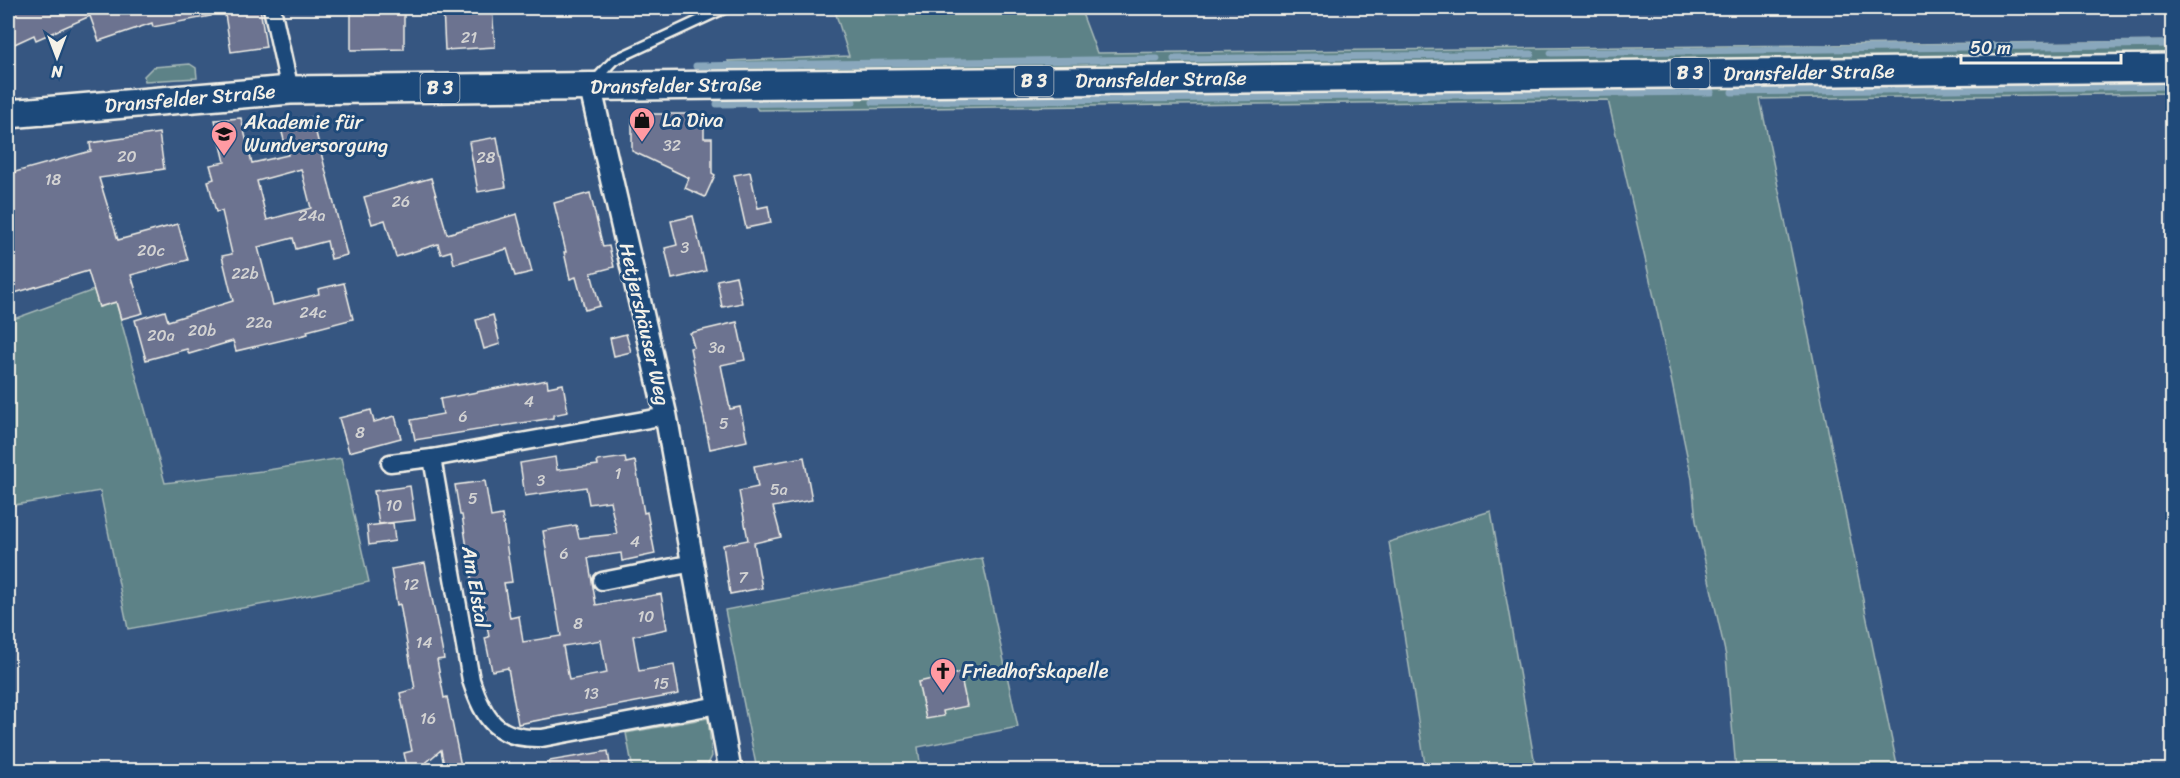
<svg xmlns="http://www.w3.org/2000/svg" width="2180" height="778" font-family="Sriracha,sans-serif">
<rect width="100%" height="100%" fill="#365681"/>
<filter id="ink" filterUnits="userSpaceOnUse"><feTurbulence type="fractalNoise" baseFrequency=".0167" numOctaves="2"/><feDisplacementMap in="SourceGraphic" scale="12" xChannelSelector="R" yChannelSelector="G"/><feConvolveMatrix kernelMatrix="1 2 1 2 8 2 1 2 1" color-interpolation-filters="sRGB"/></filter>
<g filter="url(#ink)">
<g fill="#5d8287" stroke="#a8bab8" stroke-width="1.5">
<polygon points="834,8 1080,8 1097,53 2172,41 2172,55 733,72 728,61 849,56"/>
<polygon points="190,64 196,68 197,78 145,81 144,76 153,67"/>
<polygon points="2172,80 2172,93 1760,99 1898,770 1736,770 1726,656 1696,521 1692,479 1654,297 1608,100 758,110 749,97"/>
<polygon points="94,290 99,307 116,302 165,483 262,471 341,458 369,582 292,599 128,629 100,491 8,506 8,321"/>
<polygon points="1491,511 1536,770 1426,770 1389,542"/>
<polygon points="982,558 1018,727 918,747 921,770 757,770 725,610 853,586"/>
<polygon points="708,718 712,756 705,770 633,770 626,733"/>
</g>
<g fill="none" stroke-linecap="round" stroke-linejoin="round">
<g stroke="#89a7bc" stroke-width="7">
<polyline points="1551,53 2172,44"/>
<polyline points="1174,59 1531,54"/>
<polyline points="696,66 1157,59"/>
<polyline points="1732,92 2172,86"/>
<polyline points="873,102 1711,92"/>
<polyline points="717,104 853,102"/>
</g>
</g>
<g fill="#6c7390" stroke="#f4f1e8" stroke-width="1.5" fill-rule="evenodd">
<polygon points="8,8 210,8 211,16 153,27 152,23 99,41 90,16 36,40 34,35 8,47"/>
<polygon points="224,8 260,8 266,47 231,52"/>
<polygon points="351,8 404,8 404,49 351,50"/>
<polygon points="443,8 492,8 495,47 445,50"/>
<polygon points="641,114 704,114 704,138 712,138 712,173 715,175 705,197 685,188 689,178 632,151 632,119 641,119"/>
<path d="M 312,117 L 347,255 L 331,259 L 327,241 L 296,249 L 293,238 L 258,247 L 273,305 L 319,294 L 318,289 L 344,283 L 353,319 L 307,331 L 308,334 L 236,351 L 233,341 L 189,354 L 187,349 L 146,360 L 135,320 L 165,311 L 168,321 L 233,301 L 222,256 L 232,254 L 222,211 L 216,212 L 208,181 L 214,179 L 210,165 L 225,162 L 215,120 L 241,118 L 252,163 L 288,155 L 280,125 ZM 301,169 L 311,208 L 267,220 L 257,181 Z"/>
<polygon points="159,133 164,169 99,178 118,240 178,224 188,260 131,275 143,313 121,319 116,302 99,307 88,271 8,295 8,174 91,151 90,143"/>
<polygon points="497,137 506,187 478,192 469,142"/>
<polygon points="750,172 758,208 768,206 771,223 746,228 734,175"/>
<polygon points="431,178 447,234 517,214 532,272 515,276 507,249 454,264 451,251 441,254 438,244 396,257 385,220 372,224 364,197"/>
<polygon points="590,193 603,247 609,246 614,267 591,273 600,306 585,310 576,277 570,279 564,252 566,252 554,203"/>
<polygon points="693,216 706,271 672,279 665,248 677,245 671,221"/>
<polygon points="736,276 742,303 722,307 717,280"/>
<polygon points="493,315 500,344 484,349 476,320"/>
<polygon points="737,322 745,360 721,365 730,409 740,407 747,441 710,449 690,348 694,347 690,333"/>
<polygon points="626,334 631,352 614,356 610,338"/>
<polygon points="547,380 548,387 563,384 568,412 553,415 553,418 415,440 411,420 443,414 440,399 519,384 519,385"/>
<polygon points="371,410 374,422 395,416 401,438 349,452 339,418"/>
<path d="M 555,457 L 557,470 L 598,465 L 597,461 L 625,457 L 626,463 L 635,461 L 644,513 L 647,512 L 655,554 L 622,561 L 621,553 L 588,558 L 596,605 L 661,594 L 667,629 L 633,636 L 639,671 L 674,665 L 679,694 L 518,724 L 508,668 L 492,671 L 485,638 L 489,637 L 483,602 L 479,602 L 477,588 L 473,588 L 462,515 L 460,515 L 455,485 L 485,481 L 491,517 L 502,515 L 512,582 L 504,583 L 510,618 L 519,616 L 523,642 L 561,636 L 543,531 L 576,525 L 579,538 L 617,534 L 610,501 L 589,504 L 586,487 L 525,496 L 520,463 ZM 601,640 L 607,673 L 569,680 L 563,646 Z"/>
<polygon points="804,457 812,500 773,507 781,537 754,543 762,588 730,594 723,545 748,540 739,491 758,487 754,466"/>
<polygon points="410,486 415,520 379,524 374,491"/>
<polygon points="393,523 395,541 369,545 367,526"/>
<polygon points="425,563 444,659 437,660 444,698 447,697 462,771 445,771 441,750 416,771 408,771 404,753 412,751 400,693 415,689 400,604 397,605 391,569"/>
<polygon points="960,673 967,706 943,711 944,716 926,719 918,682"/>
<polygon points="608,751 611,771 550,771 549,761"/>
</g>
<g fill="none" stroke-linecap="round" stroke-linejoin="round">
<g stroke="#f4f1e8" stroke-width="13">
<polyline id="service" points="594,81 614,60 726,8"/>
</g>
<g stroke="#f4f1e8" stroke-width="21">
<g id="minor">
<polyline points="272,8 290,90"/>
<path d="M 666,416 L 432,458 L 471,680 C 484,720 497,740 542,738 L 718,705"/>
<polyline points="390,463 432,458"/>
<polyline points="602,581 693,563"/>
</g>
</g>
<g stroke="#f4f1e8" stroke-width="26">
<polyline id="tertiary" points="590,86 666,416 730,770"/>
</g>
<g stroke="#f4f1e8" stroke-width="32">
<polyline id="primary" points="8,114 290,90 2172,68"/>
</g>
<use href="#service" stroke="#1f4a7a" stroke-width="8"/>
<use href="#minor" stroke="#1f4a7a" stroke-width="16"/>
<use href="#tertiary" stroke="#1f4a7a" stroke-width="21"/>
<use href="#primary" stroke="#1f4a7a" stroke-width="27"/>
</g>
</g>
<defs>
<g id="shop-pin" transform="scale(1.35)"><path d="M0 17L-7.5 6A9.5 9.5 0 1 1 7.5 6Z" fill="#ff9aa2" stroke="#1f4a7a"/><path d="M-5-2.5h2.3a2.7 3.5 0 0 1 5.4 0H5L5.5 6h-11ZM-1.5-2.5h3a1.5 2.3 0 0 0-3 0Z" fill="#111"/></g>
<g id="university-pin" transform="scale(1.35)"><path d="M0 17L-7.5 6A9.5 9.5 0 1 1 7.5 6Z" fill="#ff9aa2" stroke="#1f4a7a"/><path d="M0-5L7-2L0 1L-7-2ZM-4 1L0 2.5L4 1V4Q0 6-4 4Z" fill="#111"/></g>
<g id="church-pin" transform="scale(1.35)"><path d="M0 17L-7.5 6A9.5 9.5 0 1 1 7.5 6Z" fill="#ff9aa2" stroke="#1f4a7a"/><path d="M-1.2-6h2.4v3.5h3.3v2.4h-3.3V6h-2.4V-.1h-3.3v-2.4h3.3Z" fill="#111"/></g>
</defs>
<g fill-rule="evenodd">
<use href="#shop-pin" x="642" y="120"/>
<use href="#university-pin" x="224" y="134"/>
<use href="#church-pin" x="943" y="671"/>
</g>
<g text-anchor="middle" stroke-width="6" stroke-linejoin="round" paint-order="stroke">
<g font-size="16" fill="#d2d2d2">
<text x="469" y="43">21</text>
<text x="672" y="151">32</text>
<text x="127" y="162">20</text>
<text x="486" y="163">28</text>
<text x="53" y="185">18</text>
<text x="401" y="207">26</text>
<text x="312" y="221">24a</text>
<text x="685" y="253">3</text>
<text x="151" y="256">20c</text>
<text x="245" y="279">22b</text>
<text x="313" y="318">24c</text>
<text x="259" y="328">22a</text>
<text x="202" y="336">20b</text>
<text x="161" y="341">20a</text>
<text x="717" y="353">3a</text>
<text x="529" y="407">4</text>
<text x="463" y="422">6</text>
<text x="724" y="429">5</text>
<text x="360" y="438">8</text>
<text x="618" y="479">1</text>
<text x="541" y="486">3</text>
<text x="779" y="495">5a</text>
<text x="473" y="504">5</text>
<text x="394" y="511">10</text>
<text x="635" y="547">4</text>
<text x="564" y="559">6</text>
<text x="743" y="583">7</text>
<text x="411" y="590">12</text>
<text x="646" y="622">10</text>
<text x="578" y="629">8</text>
<text x="424" y="648">14</text>
<text x="661" y="689">15</text>
<text x="591" y="699">13</text>
<text x="428" y="724">16</text>
</g>
<g fill="#1f4a7a" stroke="#b4bfc7" stroke-width="1.5">
<rect x="1670.5" y="58" width="39" height="30" rx="4.5"/>
<rect x="1014.5" y="66" width="39" height="30" rx="4.5"/>
<rect x="420.5" y="73" width="39" height="30" rx="4.5"/>
</g>
<g font-size="18" font-weight="bold" fill="#f4f1e8">
<text x="1690" y="79">B 3</text>
<text x="1034" y="87">B 3</text>
<text x="440" y="94">B 3</text>
</g>
<g font-size="20" fill="#f4f1e8" stroke="#1f4a7a">
<text transform="translate(1809 72) rotate(-1)" y="7">Dransfelder Straße</text>
<text transform="translate(1161 79) rotate(-1)" y="7">Dransfelder Straße</text>
<text transform="translate(676 85) rotate(-1)" y="7">Dransfelder Straße</text>
<text transform="translate(190 98) rotate(-5)" y="7">Dransfelder Straße</text>
<text transform="translate(645 324) rotate(77)" y="7">Hetjershäuser Weg</text>
<text transform="translate(476 587) rotate(80)" y="7">Am Elstal</text>
</g>
<g font-size="20" fill="#f4f1e8" stroke="#1f4a7a" text-anchor="start">
<text x="662" y="127">La Diva</text>
<text x="244" y="129">Akademie für<tspan x="244" dy="23">Wundversorgung</tspan></text>
<text x="962" y="678">Friedhofskapelle</text>
</g>
</g>
<rect width="2180" height="778" fill="none" stroke="#1f4a7a" stroke-width="30"/>
<rect x="15" y="15" width="2150" height="748" fill="none" stroke="#f4f1e8" stroke-width="2" filter="url(#ink)"/>
<g transform="translate(57 57) rotate(180)" stroke="#1f4a7a" stroke-width="4.5" paint-order="stroke">
<path d="M0-4.5L10 22L0 15L-10 22Z" fill="#f4f1e8"/>
<text y="-9" font-size="16" font-weight="bold" text-anchor="middle" fill="#f4f1e8">N</text>
</g>
<path d="M1961 54v9h160v-9" fill="none" stroke="#f4f1e8" stroke-width="3"/>
<text x="1970" y="54" font-size="18" fill="#f4f1e8" stroke="#1f4a7a" stroke-width="4.5" paint-order="stroke">50 m</text>
</svg>
